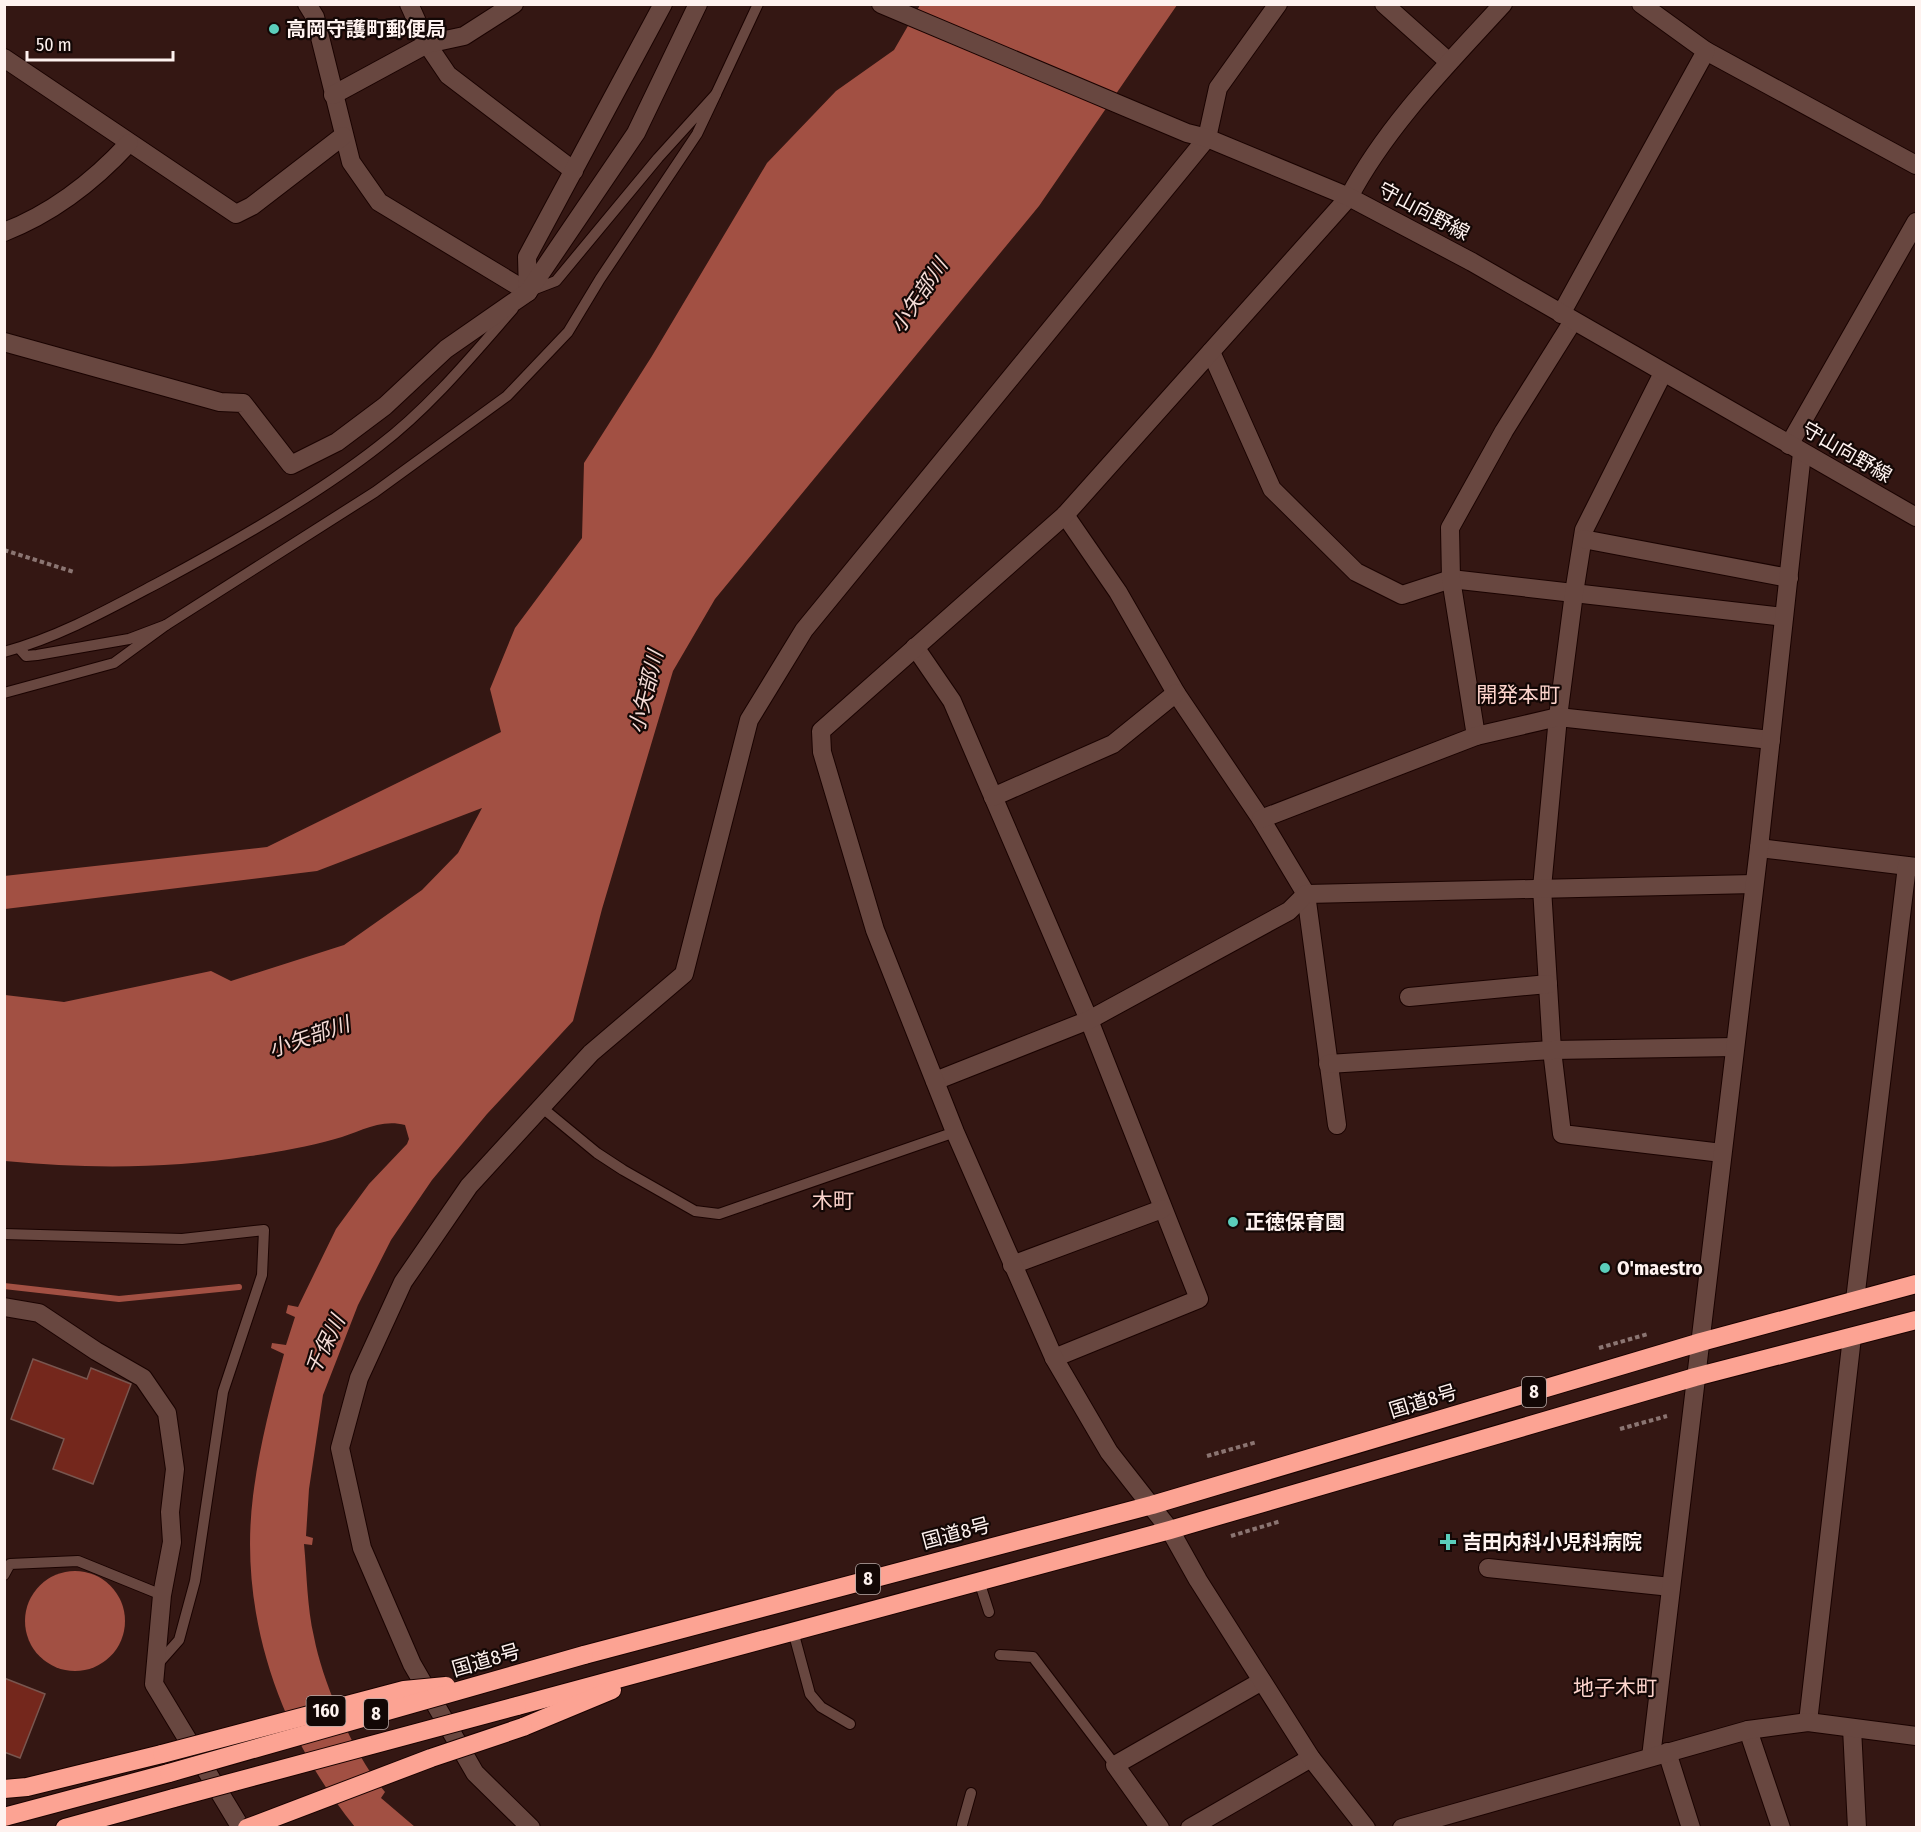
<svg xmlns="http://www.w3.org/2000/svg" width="1921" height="1832" font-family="'Fira Sans Condensed','Noto Sans JP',sans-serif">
<rect width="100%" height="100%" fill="#341713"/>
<g fill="#a25043">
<path d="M 920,5 L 1177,5 L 1039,206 L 715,599 L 673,671 L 602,909 L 573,1021 L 487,1114 L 432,1180 L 391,1240 L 358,1305 L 323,1395 L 309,1489 L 306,1536 L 313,1538 L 312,1545 L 304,1544 C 307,1575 307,1607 314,1637 C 323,1684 354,1755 385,1792 L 381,1798 L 415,1827 L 355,1827 C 281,1736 238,1616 253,1496 C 259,1448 271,1401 284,1354 L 271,1348 L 272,1343 L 286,1345 L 295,1317 L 286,1313 L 288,1305 L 298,1307 L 336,1229 L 369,1184 L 407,1144 L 409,1139 L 405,1125 C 380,1118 358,1133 335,1139 C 307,1147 278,1152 250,1156 C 168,1169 86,1169 5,1161 L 5,995 L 64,1002 L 211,971 L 231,981 L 344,945 L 422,890 L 458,853 L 482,808 L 317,871 L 5,909 L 4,876 L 267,847 L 501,732 L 490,689 L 515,628 L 582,538 L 584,463 L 652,356 L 767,163 L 836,91 L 894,50 Z"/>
<circle cx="75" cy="1621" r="50"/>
</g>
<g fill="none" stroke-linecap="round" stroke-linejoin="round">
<polyline stroke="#a25043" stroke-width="6" points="4,1286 119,1299 239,1287"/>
</g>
<g fill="#74271c" stroke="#79564f" stroke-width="1.5">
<polygon points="33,1359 87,1379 91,1368 131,1384 93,1484 53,1469 64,1439 11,1419"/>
<polygon points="4,1678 45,1694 20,1758 4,1752"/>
</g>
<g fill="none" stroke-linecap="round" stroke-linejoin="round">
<g stroke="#1a0301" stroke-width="12">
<g id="lane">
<polyline points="716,94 758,4"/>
<polyline points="166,625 375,492 507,396 568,332 600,279 697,134 716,94 658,158 556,281 530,291"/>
<path d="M 4,652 C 59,637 109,609 158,583 C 231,544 314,497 379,446 C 429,408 472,356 513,309"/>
<polyline points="4,693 114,663 166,625 129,639 37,655 26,656 19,648"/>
<polyline points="540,1106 597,1153 623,1170 695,1211 719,1214 955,1132"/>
<polyline points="4,1234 182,1239 264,1230 262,1275 223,1392 195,1581 179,1640 156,1666"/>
<polyline points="4,1575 10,1564 78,1561 162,1595"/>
<polyline points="979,1581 989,1612"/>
<polyline points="793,1631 810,1694 821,1707 850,1724"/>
<polyline points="1000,1655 1033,1657 1115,1765"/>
<polyline points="962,1825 971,1793"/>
</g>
</g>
<g stroke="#1a0301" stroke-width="20">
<g id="street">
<polyline points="307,4 315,17 351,162 379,202 528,292"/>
<polyline points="409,4 427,44 448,75 574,171"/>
<polyline points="1384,4 1449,62"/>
<polyline points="1706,51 1916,165"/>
<polyline points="4,58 236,214 252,206 343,136"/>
<polyline points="333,95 427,44 464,36 514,4"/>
<path d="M 4,232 C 53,213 94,181 129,143"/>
<polyline points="528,292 527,257 663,4"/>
<polyline points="1561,314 1706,51 1641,4"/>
<polyline points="4,342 220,402 243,403 291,465 337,442 385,406 446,349 528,292 636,133 698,4"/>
<polyline points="1211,352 1272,489 1356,572 1402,595 1451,579 1784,617"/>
<polyline points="1663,373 1584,530 1574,593 1558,717 1542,888 1552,1050 1562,1134 1722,1153"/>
<polyline points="1789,445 1916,222"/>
<polyline points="1065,515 1118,592 1176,693 1261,819 1306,894 1337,1125"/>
<polyline points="1583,539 1789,578"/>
<polyline points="915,647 952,701 1089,1020 1199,1299 1054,1358"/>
<polyline points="1476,736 1451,579 1450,528 1504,431 1573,321"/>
<polyline points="993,797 1113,744 1176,693"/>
<polyline points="1261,819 1476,736 1558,717 1771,740"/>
<polyline points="1759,848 1916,867"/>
<polyline points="1409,997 1548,984"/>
<polyline points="1328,1064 1552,1050 1735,1047"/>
<polyline points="935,1081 1089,1020 1289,911 1306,894 1754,884"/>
<polyline points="1012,1265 1162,1209"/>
<polyline points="1855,1300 1907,866"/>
<polyline points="4,1307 39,1313 96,1351 143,1378 167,1413 175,1469 170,1512 172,1542 162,1595 154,1684 241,1828"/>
<polyline points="1488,1568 1671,1587"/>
<polyline points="1808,1722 1852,1337"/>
<polyline points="1852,1728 1857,1828"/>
<polyline points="1748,1730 1781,1828"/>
<polyline points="1667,1752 1691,1828"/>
<polyline points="1651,1757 1759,848 1802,453"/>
<polyline points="531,1828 475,1773 412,1664 362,1548 340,1448 359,1378 403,1282 469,1186 591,1053 684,974 749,720 804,630 1207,138 1218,88 1278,4"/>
<polyline points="1160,1828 1115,1765 1262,1681"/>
<polyline points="1190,1828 1311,1758"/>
<path d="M 1366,1828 L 1311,1758 L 1198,1580 L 1170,1530 L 1109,1452 L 1054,1358 L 955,1132 L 875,930 L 822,752 L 821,731 L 1065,515 L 1349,197 C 1387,125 1448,64 1503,4"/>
<polyline points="1402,1828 1748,1730 1808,1722 1916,1736"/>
</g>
</g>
<g stroke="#1a0301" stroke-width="20">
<polyline id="secondary" points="881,4 1187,133 1207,138 1349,197 1472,262 1916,517"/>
</g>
<g stroke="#1a0301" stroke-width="20">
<g id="highway">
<polyline points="584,1655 1152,1505 1701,1342 1916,1284"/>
<polyline points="517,1706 1170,1530 1695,1377 1916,1320"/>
<polyline points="523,1727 612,1690"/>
<polyline points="4,1789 27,1787 162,1754"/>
<polyline points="4,1817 169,1773"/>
<polyline points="65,1828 174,1798"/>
</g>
</g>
<g stroke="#8b7572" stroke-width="4" stroke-dasharray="4.5 3" stroke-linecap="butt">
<polyline points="4,550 74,572"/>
<polyline points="1599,1348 1648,1334"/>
<polyline points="1620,1429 1667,1416"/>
<polyline points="1207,1456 1257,1442"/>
<polyline points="1231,1536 1281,1521"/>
</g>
<use href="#lane" stroke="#684740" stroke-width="10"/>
<use href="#street" stroke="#684740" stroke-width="18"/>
<use href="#secondary" stroke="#684740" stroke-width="18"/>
<use href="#highway" stroke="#fca393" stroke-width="18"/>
<g stroke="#1a0301" stroke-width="20" stroke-linecap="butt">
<g id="highway-bridge">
<polyline points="162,1754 404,1690 446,1686"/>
<polyline points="169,1773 584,1655"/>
<polyline points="174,1798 517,1706"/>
<polyline points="247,1828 431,1758 523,1727"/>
</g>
</g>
<use href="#highway-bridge" stroke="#fca393" stroke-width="18"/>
</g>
<g fill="#5bcebb" stroke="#130705" stroke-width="2">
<circle cx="274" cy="29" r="6"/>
<circle cx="1233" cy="1222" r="6"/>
<circle cx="1605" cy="1268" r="6"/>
<path d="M1445 1533h6v6h6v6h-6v6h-6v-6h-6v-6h6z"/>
</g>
<g text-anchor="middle" stroke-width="4.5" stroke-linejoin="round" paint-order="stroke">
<g fill="#130705" stroke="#b8aca9" stroke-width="1.5">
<rect x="1522" y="1377" width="24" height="30" rx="4.5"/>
<rect x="856" y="1564" width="24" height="30" rx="4.5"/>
<rect x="306.5" y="1696" width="39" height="30" rx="4.5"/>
<rect x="364" y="1699" width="24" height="30" rx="4.5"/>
</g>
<g font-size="18" font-weight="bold" fill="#fef2ef">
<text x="1534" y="1398">8</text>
<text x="868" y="1585">8</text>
<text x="326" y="1717">160</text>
<text x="376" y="1720">8</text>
</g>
<g font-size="20" font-weight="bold" fill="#fef2ef" stroke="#130705" text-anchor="start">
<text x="286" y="36">高岡守護町郵便局</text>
<text x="1245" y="1229">正徳保育園</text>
<text x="1617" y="1275">O'maestro</text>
<text x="1462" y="1549">吉田内科小児科病院</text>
</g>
<g font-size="20" fill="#fef2ef" stroke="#130705">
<text transform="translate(1424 211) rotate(28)" y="7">守山向野線</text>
<text transform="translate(1847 452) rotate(30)" y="7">守山向野線</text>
<text transform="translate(1423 1401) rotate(-17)" y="7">国道8号</text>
<text transform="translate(956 1533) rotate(-15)" y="7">国道8号</text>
<text transform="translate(486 1660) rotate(-16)" y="7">国道8号</text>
</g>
<g font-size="21" font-style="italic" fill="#f5dcd7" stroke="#130705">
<text transform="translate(919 296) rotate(-56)" y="7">小矢部川</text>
<text transform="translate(646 692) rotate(-76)" y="7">小矢部川</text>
<text transform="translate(309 1037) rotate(-19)" y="7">小矢部川</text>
<text transform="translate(325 1345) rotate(-64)" y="7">千保川</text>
</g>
<g font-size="21" fill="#fdd4cc" stroke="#130705">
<text x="1518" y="702">開発本町</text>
<text x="833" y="1208">木町</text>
<text x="1615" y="1695">地子木町</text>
</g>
</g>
<rect width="1921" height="1832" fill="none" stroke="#fef2ef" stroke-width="12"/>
<path d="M27 51v9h146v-9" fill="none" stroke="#fef2ef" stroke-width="3"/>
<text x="36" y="51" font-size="18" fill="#fef2ef" stroke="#130705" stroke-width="4.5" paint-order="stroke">50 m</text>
</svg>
